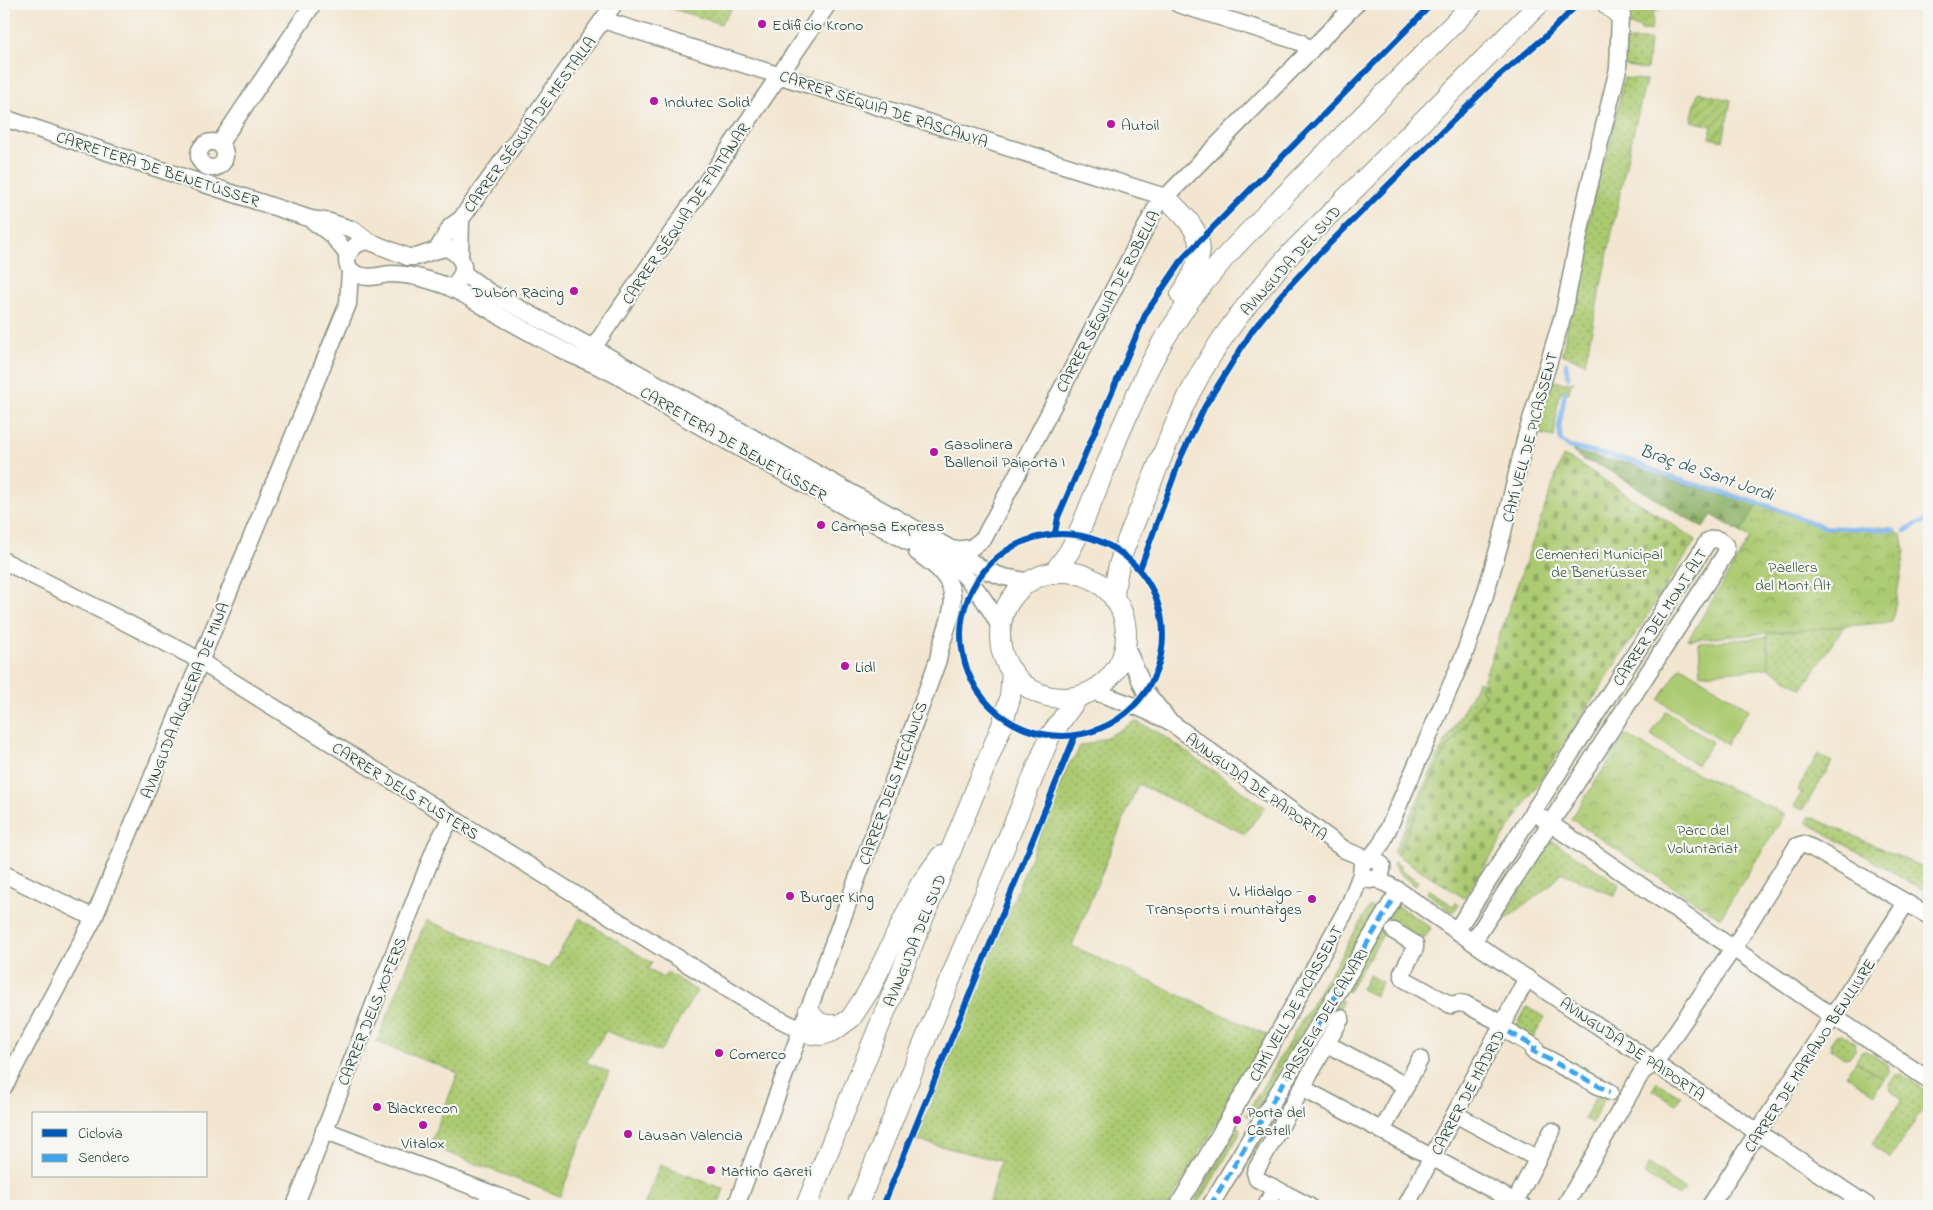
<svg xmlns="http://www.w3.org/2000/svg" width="1933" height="1210" font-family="'Indie Flower',sans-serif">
<defs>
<pattern id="grass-dots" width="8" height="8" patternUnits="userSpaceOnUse" patternTransform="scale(1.25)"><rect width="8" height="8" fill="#acca71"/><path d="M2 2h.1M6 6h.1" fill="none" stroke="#8ba55e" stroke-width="1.8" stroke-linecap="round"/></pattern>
<pattern id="forest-firs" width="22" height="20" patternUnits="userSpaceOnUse" patternTransform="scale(1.25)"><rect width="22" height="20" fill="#89ae63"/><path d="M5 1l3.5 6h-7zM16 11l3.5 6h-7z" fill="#6f8f52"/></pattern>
<pattern id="cemetery-stones" width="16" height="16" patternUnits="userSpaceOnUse" patternTransform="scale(1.25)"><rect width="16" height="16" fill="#acca71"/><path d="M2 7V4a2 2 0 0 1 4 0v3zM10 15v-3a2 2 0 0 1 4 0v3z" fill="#8ba55e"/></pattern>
<pattern id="park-crowns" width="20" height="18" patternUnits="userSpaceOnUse" patternTransform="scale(1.25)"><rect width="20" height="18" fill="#acca71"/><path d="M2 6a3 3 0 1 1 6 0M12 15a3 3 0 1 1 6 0" fill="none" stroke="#8ba55e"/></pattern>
<pattern id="garden-furrows" width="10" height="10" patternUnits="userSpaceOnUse" patternTransform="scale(1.25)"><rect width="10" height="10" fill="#acca71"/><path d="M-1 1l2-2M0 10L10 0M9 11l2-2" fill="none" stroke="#8ba55e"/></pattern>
</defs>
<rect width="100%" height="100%" fill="#f6f6f2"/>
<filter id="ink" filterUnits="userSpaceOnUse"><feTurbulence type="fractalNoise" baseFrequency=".02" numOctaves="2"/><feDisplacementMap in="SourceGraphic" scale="10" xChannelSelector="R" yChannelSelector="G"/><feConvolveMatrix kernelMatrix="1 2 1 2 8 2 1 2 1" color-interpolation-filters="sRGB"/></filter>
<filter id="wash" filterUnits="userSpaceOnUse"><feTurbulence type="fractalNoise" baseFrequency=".0096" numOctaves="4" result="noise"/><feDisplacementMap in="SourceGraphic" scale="20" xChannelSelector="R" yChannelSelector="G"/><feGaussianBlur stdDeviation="1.12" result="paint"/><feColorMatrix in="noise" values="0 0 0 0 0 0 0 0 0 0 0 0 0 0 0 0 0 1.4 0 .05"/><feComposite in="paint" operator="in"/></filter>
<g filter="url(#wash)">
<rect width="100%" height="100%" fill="#f3e6d1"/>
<g fill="url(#grass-dots)" stroke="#668452">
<polygon points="657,4 735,4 721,24"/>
<polygon points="1628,4 1661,4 1660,10 1654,11 1651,31 1641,30 1640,27 1628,26"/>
<polygon points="1626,40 1650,40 1647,70 1623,65"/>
<polygon points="1624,78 1646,80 1628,155 1585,363 1562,354 1598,176 1610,143"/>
<polygon points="1552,381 1564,383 1574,381 1570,386 1569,393 1561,391 1558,399 1554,437 1535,433 1543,397"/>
<polygon points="1844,626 1802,689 1769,668 1767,633"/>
<polygon points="1477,681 1483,683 1481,690 1487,694 1443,755 1397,855 1393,853 1441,750 1472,694"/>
<path d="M 1135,721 L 1158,732 L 1265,807 L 1245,834 L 1138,784 L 1072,946 L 1267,1035 L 1245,1076 L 1168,1206 L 988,1206 L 1000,1161 L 916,1140 L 1069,763 L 1075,757 L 1080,746 C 1100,741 1117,733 1135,721 Z"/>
<polygon points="1818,754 1832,762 1803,810 1794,806 1801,793 1797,790"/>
<polygon points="1809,816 1929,870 1929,893 1806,822"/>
<polygon points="1552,841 1619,884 1615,896 1561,872 1551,885 1498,925"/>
<polygon points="1394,862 1400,866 1400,870 1418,881 1416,886 1397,872 1393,863"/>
<polygon points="1429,889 1453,906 1456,902 1459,904 1454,911 1450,911 1427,893"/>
<polygon points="1395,904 1431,928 1424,939 1391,922 1348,992 1343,989"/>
<polygon points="1370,906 1375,909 1253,1114 1251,1117 1246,1115"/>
<polygon points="580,918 652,963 648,969 663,978 667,972 697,991 660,1052 606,1031 586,1062 609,1072 560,1196 430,1146 458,1073 377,1042 426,920 549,969"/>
<polygon points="1369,975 1382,982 1375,996 1361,989"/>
<polygon points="1338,998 1343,1001 1266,1133 1261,1130"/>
<polygon points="1527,1007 1545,1017 1531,1042 1513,1032"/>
<polygon points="1842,1034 1855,1043 1854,1046 1856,1049 1850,1057 1844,1058 1831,1049 1830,1044 1836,1035"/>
<polygon points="1867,1051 1888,1065 1887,1068 1889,1071 1884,1079 1856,1061 1861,1052"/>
<polygon points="1901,1074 1929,1093 1929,1100 1890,1158 1872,1144 1902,1099 1891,1090 1889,1084 1895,1075"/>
<polygon points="1657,1082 1681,1096 1676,1104 1652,1090"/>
<polygon points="1598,1092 1606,1096 1592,1123 1584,1119"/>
<polygon points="1238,1126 1241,1129 1239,1135 1197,1206 1192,1206"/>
<polygon points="1257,1136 1263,1138 1222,1206 1215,1206"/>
<polygon points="1649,1164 1685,1190 1678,1196 1644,1174"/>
<polygon points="660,1165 724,1189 718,1206 644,1206"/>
</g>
<polygon fill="url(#forest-firs)" stroke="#54764c" points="1572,451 1609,460 1629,463 1672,481 1766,506 1829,529 1866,529 1763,546 1712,515 1703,528 1604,467 1583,460"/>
<polygon fill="url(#cemetery-stones)" stroke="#668452" points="1563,456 1580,464 1696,540 1464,898 1397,855 1443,755 1486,694 1480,690"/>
<g fill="url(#park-crowns)" stroke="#668452">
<polygon points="1758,504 1829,529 1857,530 1878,527 1891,528 1902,535 1905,551 1892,622 1688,640 1750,538 1741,532"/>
<polygon points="1626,735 1673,762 1785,814 1720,918 1571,819"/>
<polygon points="1856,1061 1884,1079 1874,1094 1846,1075"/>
</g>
<polygon fill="url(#garden-furrows)" stroke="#668452" points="1698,92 1731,100 1723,141 1709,138 1712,126 1691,121"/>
<g fill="#acca71" stroke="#668452">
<polygon points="1767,637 1769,668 1701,674 1699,643"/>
<polygon points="1681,666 1749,709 1726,744 1659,700"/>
<polygon points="1666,711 1712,742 1697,765 1651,735"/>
</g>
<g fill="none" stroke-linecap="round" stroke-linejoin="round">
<g stroke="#7cb5ed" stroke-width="4.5">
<polyline points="1566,363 1568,377"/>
<polyline points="1565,392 1559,427 1561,441 1569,447 1630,460 1673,478 1772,507 1824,527 1894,530"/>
<polyline points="1905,531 1917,524 1929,521"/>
</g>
</g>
</g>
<g filter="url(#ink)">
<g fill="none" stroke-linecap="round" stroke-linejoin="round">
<g stroke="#899282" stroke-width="19">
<g id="minor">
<polyline points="1178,4 1300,42 1310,51"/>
<polyline points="603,20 1165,197"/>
<path d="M 4,118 L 311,219 L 330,222 L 354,230 L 368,241 L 408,257 L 416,257 L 437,250 L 447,248 C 461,255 469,267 458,280"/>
<circle cx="212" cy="155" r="13"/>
<polyline points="220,143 313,4"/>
<polyline points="313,221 332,235 348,255"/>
<path d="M 368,241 C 347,243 338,268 359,275 C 371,280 381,274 392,274 C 410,274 427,279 444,285 C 464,293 481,305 500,316 C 523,329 546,342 570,354 C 586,361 602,367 618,376 C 637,387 655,401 675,412 C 752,455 829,498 906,541 C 954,556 979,586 1001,629"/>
<polyline points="437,250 451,226 461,219 614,4"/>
<polyline points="460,258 461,219"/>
<polyline points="463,273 489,292 593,348 953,550 984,570 1004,577 1031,582"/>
<polyline points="593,348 828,4"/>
<polyline points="953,550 971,548 984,538 1157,206 1356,4"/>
<polyline points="4,561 188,654 765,1012 801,1030"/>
<polyline points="1126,647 1145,691 1166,717"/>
<polyline points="1093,691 1140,708 1169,721 1345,850 1367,859"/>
<polyline points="1542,818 1825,1011 1929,1080"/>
<polyline points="1370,858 1382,843 1425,745 1464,655 1485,595 1502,536 1526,436 1564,312 1587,195 1618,69 1620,15"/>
<polyline points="4,874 94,918"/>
<polyline points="1377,879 1398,890 1477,945 1868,1206"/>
<polyline points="1394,931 1415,944 1415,948 1402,973 1404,979 1451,1005 1459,1003 1465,1004 1503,1024"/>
<path d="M 1456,931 L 1708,541 C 1715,537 1721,540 1726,545 L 1726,553 L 1473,942"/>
<polyline points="1509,1032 1535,1047 1533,1051 1610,1092"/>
<polyline points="1327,1044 1406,1086"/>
<polyline points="4,1087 94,918 348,304 350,270"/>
<polyline points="1302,1088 1523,1206"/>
<polyline points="1455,1114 1538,1159"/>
<polyline points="324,1130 524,1206"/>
<polyline points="1382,1131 1420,1059"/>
<polyline points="1515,1202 1552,1131"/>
<polyline points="295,1206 436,846 451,818"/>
<path d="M 736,1206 L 938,660 C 942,629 967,600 941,572 C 934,564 925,559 917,552"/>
<path d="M 1178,1206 L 1271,1046 L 1350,903 L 1361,874 L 1362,864 L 1367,859 L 1374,859 L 1382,865 C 1383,874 1379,879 1370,880 L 1361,874"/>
<polyline points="1210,1206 1393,900"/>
<polyline points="1266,1206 1275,1188"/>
<polyline points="1309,1206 1257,1179 1255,1172 1341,1018"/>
<polyline points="1406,1206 1527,978"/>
<polyline points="1565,1206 1642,1072 1655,1063 1738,941 1797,846 1803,844 1814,849 1929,916"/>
<polyline points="1710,1206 1906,903"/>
</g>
</g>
<g stroke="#899282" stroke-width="22">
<g id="major">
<polyline points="1607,4 1620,15"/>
<path d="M 1165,197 C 1204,233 1211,248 1181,295"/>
<circle cx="1063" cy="635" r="63"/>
<polyline points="1053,574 1069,552 1078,535 1119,434 1148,369 1163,341 1192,297 1226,256 1264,216 1473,4"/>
<path d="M 1114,598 C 1115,562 1132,530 1145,497 C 1160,462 1173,426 1190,393 C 1217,339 1255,293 1295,249 L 1539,4"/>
<path d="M 809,1010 C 815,1025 826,1026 840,1025"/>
<polyline points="801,1030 812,1034 822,1035 833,1031 851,1018 870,989 920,885 941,856"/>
<polyline points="806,1206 1002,725 1010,698 1012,671"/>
<polyline points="857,1206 1050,736 1078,697"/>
</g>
</g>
<use href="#minor" stroke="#fff" stroke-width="16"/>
<use href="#major" stroke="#fff" stroke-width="20"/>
<g stroke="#3da4eb" stroke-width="5" stroke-dasharray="10 5" stroke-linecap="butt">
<polyline points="1509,1032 1535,1047 1533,1051 1610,1092"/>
<polyline points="1210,1206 1393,900"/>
</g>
<g stroke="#f6f6f2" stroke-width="9">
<g id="cycleway">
<polyline points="1055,533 1058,517 1146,313 1184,257 1432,4"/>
<circle cx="1062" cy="635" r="101"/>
<polyline points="1140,569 1181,457 1205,406 1252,331 1280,296 1317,256 1494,80 1545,37 1578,4"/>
<polyline points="883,1206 1075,736"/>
</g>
</g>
<use href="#cycleway" stroke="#0057b8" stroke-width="6"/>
</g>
</g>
<g fill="#b5179e" stroke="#f6f6f2" stroke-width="2">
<circle cx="762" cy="24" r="5"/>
<circle cx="654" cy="101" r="5"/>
<circle cx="1111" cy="124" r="5"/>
<circle cx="574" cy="291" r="5"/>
<circle cx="934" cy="452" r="5"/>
<circle cx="821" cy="525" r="5"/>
<circle cx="845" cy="666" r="5"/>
<circle cx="790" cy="896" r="5"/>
<circle cx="1312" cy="899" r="5"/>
<circle cx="719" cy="1053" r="5"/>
<circle cx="377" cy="1107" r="5"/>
<circle cx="1237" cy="1120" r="5"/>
<circle cx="423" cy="1125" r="5"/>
<circle cx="628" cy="1134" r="5"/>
<circle cx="711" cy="1170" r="5"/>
</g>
<g text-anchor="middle" stroke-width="4.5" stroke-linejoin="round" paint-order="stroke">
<g font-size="16" fill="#1f3d34" stroke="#f6f6f2" text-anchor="start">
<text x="772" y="30">Edificio Krono</text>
<text x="664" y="107">Indutec Solid</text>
<text x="1121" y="130">Autoil</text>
<text x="564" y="297" text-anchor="end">Dubón Racing</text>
<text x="944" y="449">Gasolinera<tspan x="944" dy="18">Ballenoil Paiporta I</tspan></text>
<text x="831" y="531">Campsa Express</text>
<text x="855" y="672">Lidl</text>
<text x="1302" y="896" text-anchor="end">V. Hidalgo -<tspan x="1302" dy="18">Transports i muntatges</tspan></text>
<text x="800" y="902">Burger King</text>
<text x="729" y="1059">Comerco</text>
<text x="387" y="1113">Blackrecon</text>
<text x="1247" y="1117">Porta del<tspan x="1247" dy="18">Castell</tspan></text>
<text x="638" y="1140">Lausan Valencia</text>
<text x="423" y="1148" text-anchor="middle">Vitalox</text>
<text x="721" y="1176">Martino Gareti</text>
</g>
<g font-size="16" fill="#1f3d34" stroke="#f6f6f2">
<text transform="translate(884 108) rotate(18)" y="6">CARRER SÉQUIA DE RASCANYA</text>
<text transform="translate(529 124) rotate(-54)" y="6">CARRER SÉQUIA DE MESTALLA</text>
<text transform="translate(158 168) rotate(18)" y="6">CARRETERA DE BENETÚSSER</text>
<text transform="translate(685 213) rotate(-56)" y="6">CARRER SÉQUIA DE FAITANAR</text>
<text transform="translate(1290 260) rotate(-48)" y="6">AVINGUDA DEL SUD</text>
<text transform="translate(1107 301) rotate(-62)" y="6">CARRER SÉQUIA DE ROBELLA</text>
<text transform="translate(1529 437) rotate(-75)" y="6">CAMÍ VELL DE PICASSENT</text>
<text transform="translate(734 443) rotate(30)" y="6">CARRETERA DE BENETÚSSER</text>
<text transform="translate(1659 617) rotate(-57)" y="6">CARRER DEL MONT ALT</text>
<text transform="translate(184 700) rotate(-68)" y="6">AVINGUDA ALQUERIA DE MINA</text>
<text transform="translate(892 783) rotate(-70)" y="6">CARRER DELS MECÀNICS</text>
<text transform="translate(1257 786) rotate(36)" y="6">AVINGUDA DE PAIPORTA</text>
<text transform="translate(406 790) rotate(32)" y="6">CARRER DELS FUSTERS</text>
<text transform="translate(914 940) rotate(-68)" y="6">AVINGUDA DEL SUD</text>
<text transform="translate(1295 1003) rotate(-61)" y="6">CAMÍ VELL DE PICASSENT</text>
<text transform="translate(371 1011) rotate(-68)" y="6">CARRER DELS XOFERS</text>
<text transform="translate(1324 1014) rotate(-59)" y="6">PASSEIG DEL CALVARI</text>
<text transform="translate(1633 1048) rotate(34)" y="6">AVINGUDA DE PAIPORTA</text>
<text transform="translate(1809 1055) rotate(-57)" y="6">CARRER DE MARIANO BENLLIURE</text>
<text transform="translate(1467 1092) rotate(-62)" y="6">CARRER DE MADRID</text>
</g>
<g font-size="16" fill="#3b5940" stroke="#f6f6f2">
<text x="1599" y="559">Cementeri Municipal<tspan x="1599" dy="18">de Benetússer</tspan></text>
<text x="1793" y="572">Paellers<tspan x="1793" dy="18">del Mont Alt</tspan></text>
<text x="1703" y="835">Parc del<tspan x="1703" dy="18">Voluntariat</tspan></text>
</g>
<g font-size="18" font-style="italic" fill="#365b62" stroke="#f6f6f2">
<text transform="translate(1707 472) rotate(19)" y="6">Braç de Sant Jordi</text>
</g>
</g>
<rect width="1933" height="1210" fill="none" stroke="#f6f6f2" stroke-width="20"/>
<rect x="32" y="1112" width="175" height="65" fill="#f6f6f2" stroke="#a0aca6"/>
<rect x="42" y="1129" width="25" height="8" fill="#0057b8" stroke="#a0aca6"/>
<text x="78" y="1138" font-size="15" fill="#1f3d34">Ciclovía</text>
<rect x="42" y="1154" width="25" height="8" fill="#3da4eb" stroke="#a0aca6"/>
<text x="78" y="1162" font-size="15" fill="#1f3d34">Sendero</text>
</svg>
